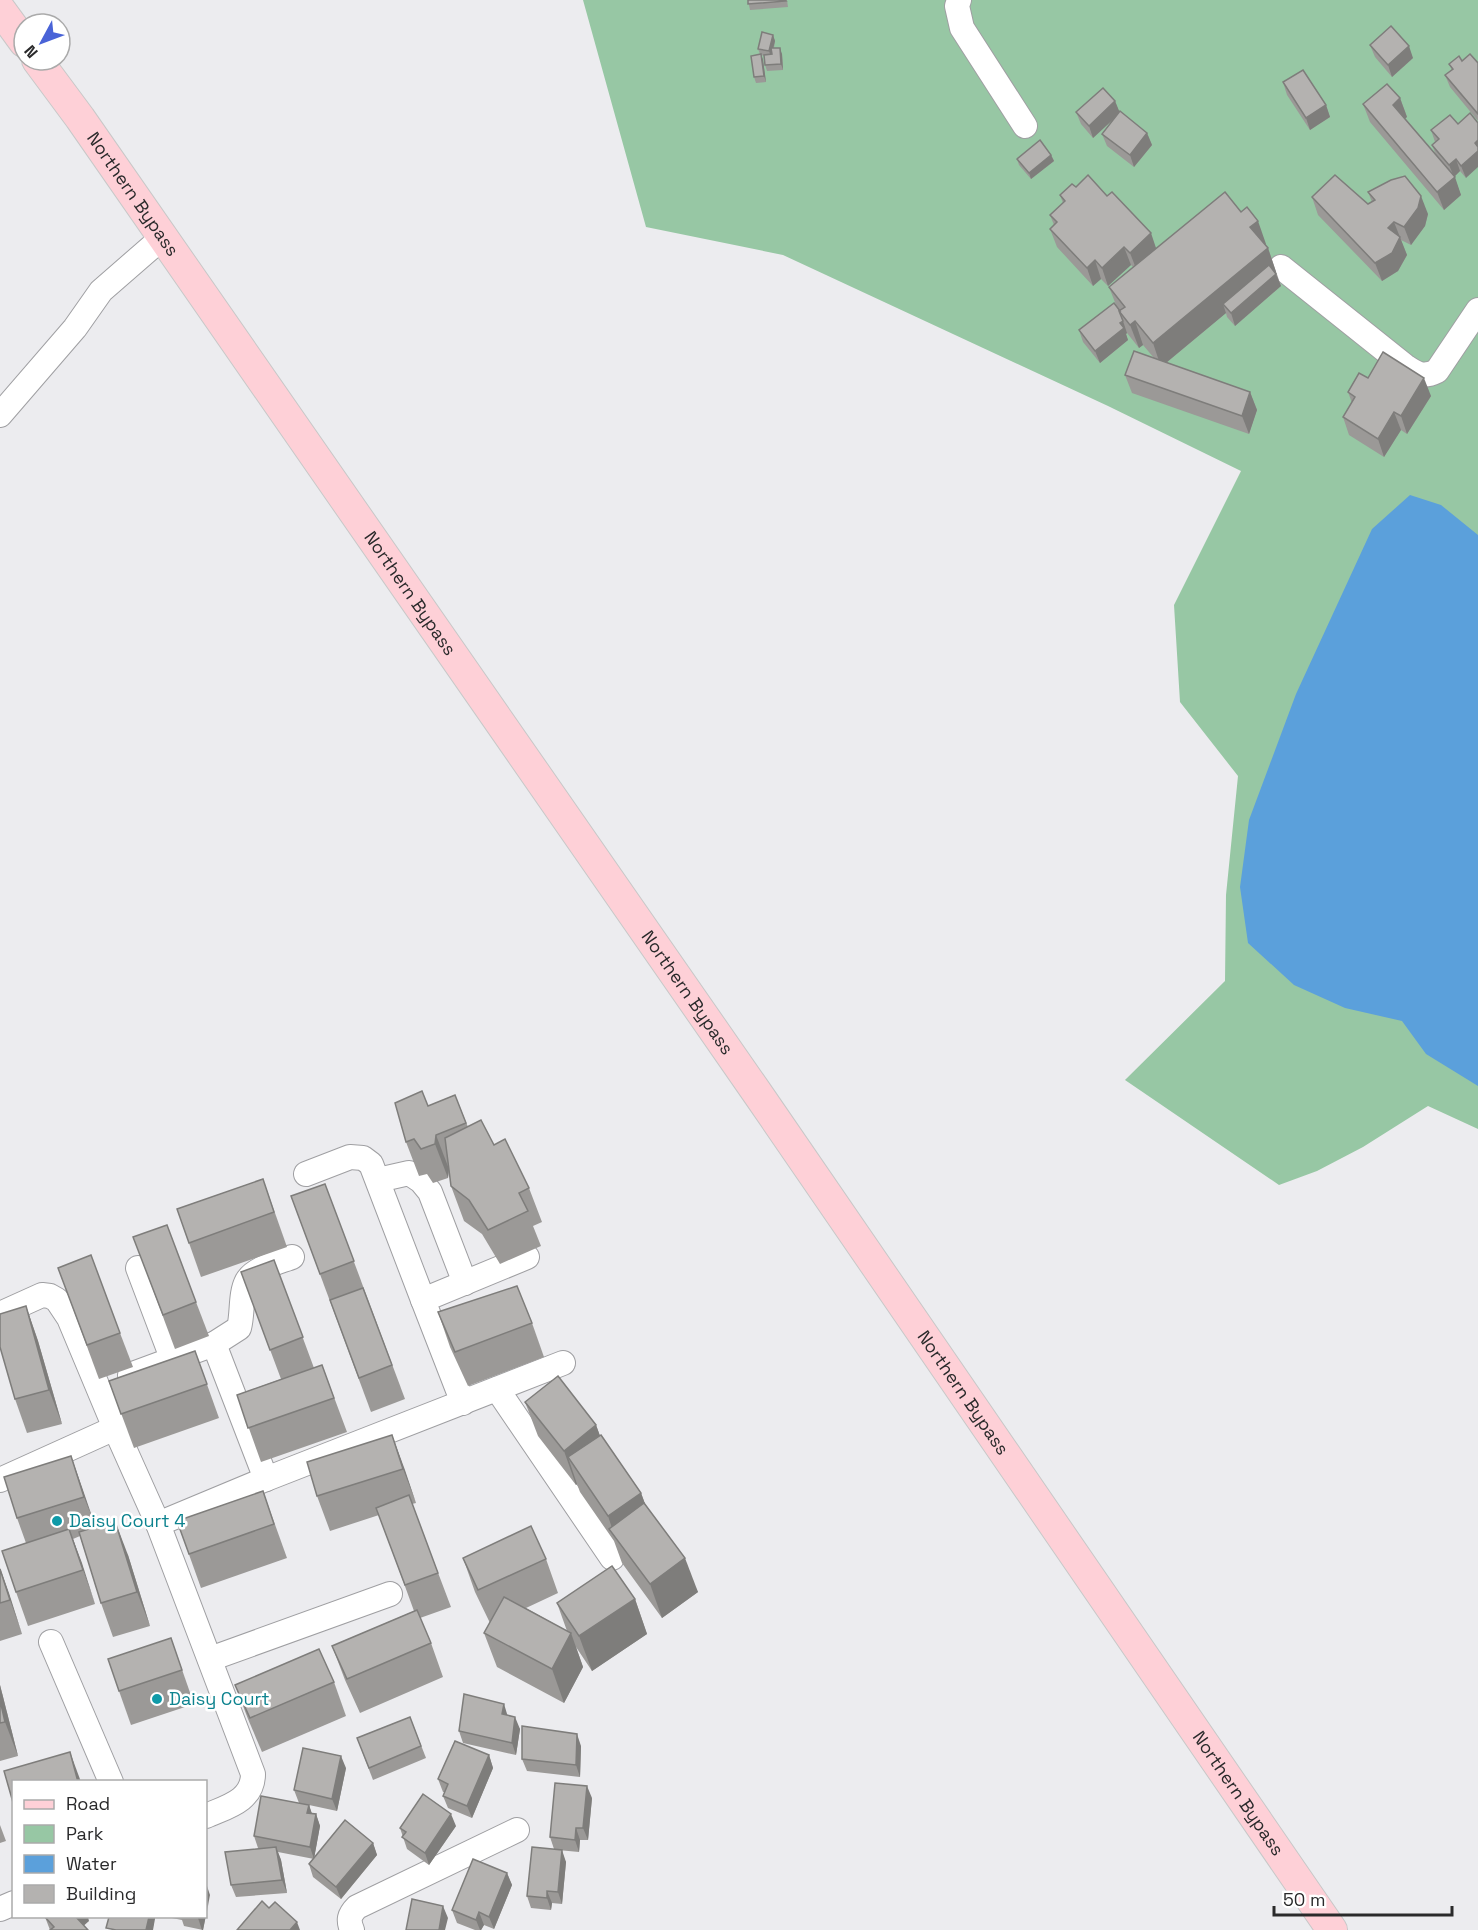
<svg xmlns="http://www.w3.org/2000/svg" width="1478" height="1930" font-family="'Space Grotesk',sans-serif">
<rect width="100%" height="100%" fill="#ececef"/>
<polygon fill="#97c7a4" points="583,0 1478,0 1478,1129 1428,1106 1363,1147 1317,1171 1279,1185 1125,1080 1225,981 1226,895 1238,776 1180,702 1174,605 1241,471 1108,406 783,255 646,227"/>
<polygon fill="#5ba0db" points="1410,495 1441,505 1478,535 1478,1086 1426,1054 1402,1021 1345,1008 1294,985 1248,943 1240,887 1249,820 1296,694 1372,529"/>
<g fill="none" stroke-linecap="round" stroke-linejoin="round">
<g stroke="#9f9fa2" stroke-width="26">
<g id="minor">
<polyline points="959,0 957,6 962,28 1025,126"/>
<path d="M 1281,267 L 1405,366 C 1417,374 1423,378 1437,371 L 1478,310"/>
<polyline points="0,415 75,328 101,291 163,237"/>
<polyline points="306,1174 350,1157 363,1158 371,1164 423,1300"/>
<polyline points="378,1180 409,1173 421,1181 430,1192 465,1283"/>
<polyline points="138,1268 172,1358"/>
<path d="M 0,1314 L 42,1295 L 50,1296 L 57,1300 L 69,1318 L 115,1428 L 158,1524 L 253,1774 C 253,1801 226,1807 206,1816"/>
<path d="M 214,1344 L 239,1328 C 243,1314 240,1294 247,1281 C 254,1268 279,1262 292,1257"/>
<polyline points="130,1375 214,1344 266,1479"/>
<polyline points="497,1389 612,1558"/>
<polyline points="463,1403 423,1300 527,1257"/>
<polyline points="0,1480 115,1428"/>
<polyline points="158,1524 266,1479 563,1363"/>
<polyline points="51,1642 111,1782"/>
<polyline points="210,1659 390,1594"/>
<polyline points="0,1909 14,1903"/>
<path d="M 352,1930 C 348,1920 349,1915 357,1907 L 517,1830"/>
</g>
</g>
<g stroke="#c8c8c8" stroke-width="32">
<g id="major">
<polyline points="0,9 24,42"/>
<path id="s1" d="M 37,60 L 80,118 L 760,1097 L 1332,1930"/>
</g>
</g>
<use href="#minor" stroke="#fff" stroke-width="24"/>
<use href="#major" stroke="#fed0d7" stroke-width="30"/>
</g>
<g fill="#9b9997">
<polygon points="748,0 787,0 788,7 750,10"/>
<polygon points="773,35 775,41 774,48 782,54 783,70 767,71 765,65 764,56 761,55 763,60 766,82 756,83 754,77 760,54 758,49"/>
<polygon points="1370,45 1413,58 1392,77 1375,57"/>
<polygon points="1462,61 1478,63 1478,121 1450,87 1445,75 1452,70 1449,64"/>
<polygon points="1283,82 1326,105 1330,117 1310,130 1287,95"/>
<polygon points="1400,98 1407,117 1405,118 1436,155 1432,145 1435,142 1431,130 1450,115 1466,178 1460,171 1454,177 1461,195 1444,210 1370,122 1363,104"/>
<polygon points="1115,101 1119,112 1147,133 1152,145 1134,167 1107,146 1102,134 1115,118 1093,138 1081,124 1076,112"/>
<polygon points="1051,155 1054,161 1031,179 1019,165 1017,159"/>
<polygon points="1076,187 1156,248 1266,244 1265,245 1268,248 1281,286 1235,326 1227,317 1226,313 1166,363 1250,392 1257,410 1249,434 1132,393 1125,375 1154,358 1143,345 1139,348 1127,333 1126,334 1128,340 1100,363 1083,342 1079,330 1116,305 1109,287 1133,267 1131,265 1108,286 1101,279 1093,286 1057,247 1050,229 1054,225 1050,215 1063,203 1060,195"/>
<polygon points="1368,192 1428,214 1425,226 1411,245 1401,240 1407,255 1398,271 1382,281 1318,215 1312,197 1368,204 1372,202"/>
<polygon points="1368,378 1431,396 1407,434 1401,430 1384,457 1349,435 1343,417 1352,403 1348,392"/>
<polygon points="455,1095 468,1127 494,1145 529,1188 542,1222 533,1226 541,1246 500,1264 482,1234 464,1221 451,1186 449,1169 448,1178 433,1183 427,1174 419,1176 406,1142 428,1106"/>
<polygon points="263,1179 287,1247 201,1277 177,1209"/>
<polygon points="325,1184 405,1399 371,1412 291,1196"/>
<polygon points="274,1260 314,1368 322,1365 347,1432 261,1462 237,1395 281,1379 241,1272"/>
<polygon points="58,1268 120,1333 133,1367 99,1379"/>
<polygon points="146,1271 196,1302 209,1336 175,1349"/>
<polygon points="26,1306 38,1341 62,1424 27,1433 15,1399"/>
<polygon points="438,1312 532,1323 544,1357 468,1386 450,1347"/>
<polygon points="195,1351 219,1418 134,1448 109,1381"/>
<polygon points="525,1402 596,1425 600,1436 641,1493 645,1504 698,1592 662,1618 622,1563 614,1541 580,1492 577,1484 576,1485 538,1436"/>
<polygon points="392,1435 416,1503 412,1504 451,1607 420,1618 431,1643 443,1677 360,1713 345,1680 332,1646 414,1611 379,1515 330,1531 317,1496"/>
<polygon points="71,1456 95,1527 128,1555 150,1626 113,1637 101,1603 80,1536 73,1539 95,1604 28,1626 16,1592 26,1543 17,1518"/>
<polygon points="263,1491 287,1558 201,1588 177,1521"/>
<polygon points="463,1558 546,1559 558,1593 526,1608 567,1631 557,1603 635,1599 647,1634 592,1671 576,1647 583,1667 564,1703 497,1667 484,1633 490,1623 475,1592"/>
<polygon points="0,1568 22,1634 0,1641"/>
<polygon points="171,1638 194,1704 131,1725 119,1691"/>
<polygon points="334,1682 346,1716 262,1752 248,1719 235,1685"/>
<polygon points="0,1685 18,1756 0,1761"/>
<polygon points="508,1716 520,1729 516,1755 463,1743 459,1731"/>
<polygon points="410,1717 426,1758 373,1780 357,1738"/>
<polygon points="581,1746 580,1777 527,1771 522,1759"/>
<polygon points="489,1755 493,1768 472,1818 448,1808 443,1796 445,1792 443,1792 438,1779"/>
<polygon points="346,1768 337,1811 309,1805 312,1814 316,1814 320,1826 314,1858 373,1843 377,1855 341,1899 313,1877 309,1864 314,1859 278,1852 281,1860 287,1893 236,1897 231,1885 260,1849 258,1848 254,1836 299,1803 294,1790"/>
<polygon points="592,1798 588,1840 580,1840 579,1852 558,1850 566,1862 562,1904 552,1903 551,1910 531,1908 527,1896 554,1849 550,1837"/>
<polygon points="0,1825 6,1841 0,1843"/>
<polygon points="456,1826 429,1865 407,1849 400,1828"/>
<polygon points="507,1873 512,1885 494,1929 484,1925 481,1930 475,1930 457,1923 452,1910"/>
<polygon points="210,1895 203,1930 184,1926 182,1920 167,1917 206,1917"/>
<polygon points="45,1917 89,1921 50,1930"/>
</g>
<g fill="#7e7d7b">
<polygon points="773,35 775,41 771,57 769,51"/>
<polygon points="1409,46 1413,58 1392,77 1388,65"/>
<polygon points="780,48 782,54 783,70 781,64"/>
<polygon points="761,54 763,60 766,82 764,76"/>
<polygon points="1400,98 1407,117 1400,123 1393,105"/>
<polygon points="1115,101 1120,113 1093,138 1089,126"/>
<polygon points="1326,105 1330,117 1310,130 1306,118"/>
<polygon points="1147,133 1152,145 1134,167 1130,155"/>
<polygon points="1478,140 1478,167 1466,178 1461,166 1475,143"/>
<polygon points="1051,155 1054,161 1031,179 1029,173"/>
<polygon points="1456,159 1460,171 1454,177 1449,165"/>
<polygon points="1455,177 1461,195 1444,210 1437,192"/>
<polygon points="1421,196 1428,214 1425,226 1411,245 1404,227"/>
<polygon points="1258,221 1266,244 1259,251 1250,227"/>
<polygon points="1394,222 1407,255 1398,271 1382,281 1375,263 1388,228"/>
<polygon points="1151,233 1157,251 1137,271 1130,253"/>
<polygon points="1124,247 1131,265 1108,286 1102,268"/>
<polygon points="1268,248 1276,272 1229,311 1223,304 1226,313 1161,367 1153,343"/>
<polygon points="1095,260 1101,279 1093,286 1087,268"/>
<polygon points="1276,274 1281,286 1235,326 1231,313"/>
<polygon points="1123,321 1127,333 1126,334 1128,340 1100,363 1095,351"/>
<polygon points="1135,321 1143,345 1139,348 1130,325"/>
<polygon points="1424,378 1431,396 1407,434 1401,416"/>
<polygon points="1250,392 1257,410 1249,434 1242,416"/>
<polygon points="1394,412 1401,430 1384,457 1378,439"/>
<polygon points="436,1135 449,1169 448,1178 435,1144"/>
<polygon points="26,1306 38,1341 62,1424 49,1390"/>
<polygon points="596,1425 609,1460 568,1457 577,1484 576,1485 564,1451"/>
<polygon points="392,1435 405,1470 416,1503 403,1469"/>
<polygon points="71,1456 83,1490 97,1531 84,1497"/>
<polygon points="641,1493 654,1528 615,1537 608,1516"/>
<polygon points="115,1521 128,1555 150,1626 137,1592"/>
<polygon points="69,1529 82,1563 95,1604 83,1570"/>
<polygon points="685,1558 698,1592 662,1618 650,1584"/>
<polygon points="0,1568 9,1593 22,1634 10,1600"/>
<polygon points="635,1599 647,1634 592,1671 579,1636"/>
<polygon points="571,1633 583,1667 564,1703 552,1669"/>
<polygon points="0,1685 18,1756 5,1722 0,1700"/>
<polygon points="504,1704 508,1717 502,1714"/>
<polygon points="515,1717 520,1729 516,1755 512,1743"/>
<polygon points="577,1734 581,1746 580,1777 576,1765"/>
<polygon points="70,1752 81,1782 78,1782"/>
<polygon points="489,1755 493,1768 472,1818 467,1806"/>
<polygon points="341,1756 346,1768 337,1811 332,1799"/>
<polygon points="587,1786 592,1798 588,1840 583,1828"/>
<polygon points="309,1805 313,1817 307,1813"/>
<polygon points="316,1814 320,1826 314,1859 310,1847"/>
<polygon points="451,1814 456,1826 429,1865 425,1853"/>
<polygon points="576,1828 580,1840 579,1852 575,1840"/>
<polygon points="373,1843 377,1855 341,1899 336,1887"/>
<polygon points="276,1847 281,1860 287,1893 282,1880"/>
<polygon points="562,1850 566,1862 562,1904 558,1892"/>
<polygon points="507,1873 512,1885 494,1929 489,1917"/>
<polygon points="206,1883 210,1895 203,1930 202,1930 198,1918 198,1917 206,1917"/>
<polygon points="547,1891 552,1903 551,1910 547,1898"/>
<polygon points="443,1906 448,1918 445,1930 439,1930"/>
<polygon points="479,1912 484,1925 481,1930 480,1930 476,1920"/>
<polygon points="75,1917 88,1917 89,1921 80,1929"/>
<polygon points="149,1917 155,1917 155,1919 153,1930 146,1930"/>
<polygon points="297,1922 300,1930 290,1930"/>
</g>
<g fill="#b4b2b0" stroke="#7e7d7b" stroke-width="1.5">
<polygon points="748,0 785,0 786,1 748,4"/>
<polygon points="1391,26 1409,46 1388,65 1370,45"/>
<polygon points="762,32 773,35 769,51 758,49"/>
<polygon points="771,48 780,48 781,64 765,65 764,55 772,54"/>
<polygon points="761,54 764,76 754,77 751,56"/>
<polygon points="1470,54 1478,63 1478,114 1445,75 1453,69 1449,64 1459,56 1462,61"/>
<polygon points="1303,70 1326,105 1306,118 1283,82"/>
<polygon points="1387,84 1400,98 1393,105 1455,177 1437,192 1363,104"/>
<polygon points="1103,88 1115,101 1089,126 1076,112"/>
<polygon points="1120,111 1147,133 1130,155 1102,134"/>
<polygon points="1470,113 1478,123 1478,140 1475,143 1478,147 1478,151 1461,166 1456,159 1449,165 1432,145 1439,139 1431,130 1450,115 1458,124"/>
<polygon points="1040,140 1051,155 1029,173 1017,159"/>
<polygon points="1088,175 1107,196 1112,192 1151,233 1130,253 1124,247 1102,268 1095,260 1087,268 1050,229 1057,222 1050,215 1065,201 1060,195 1072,184 1076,187"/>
<polygon points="1335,175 1368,204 1375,200 1368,192 1391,180 1405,176 1421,196 1418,208 1404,227 1394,222 1388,228 1400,237 1392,253 1375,263 1312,197"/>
<polygon points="1225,192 1241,212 1247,207 1258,221 1250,227 1268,248 1153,343 1135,321 1130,325 1119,311 1125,307 1109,287"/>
<polygon points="1269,265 1276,274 1231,313 1223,304"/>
<polygon points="1114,303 1120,311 1119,311 1123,321 1120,323 1124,328 1095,351 1079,330"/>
<polygon points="1134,351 1250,392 1242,416 1125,375"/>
<polygon points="1383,352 1424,378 1401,416 1394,412 1378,439 1343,417 1355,397 1348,392 1359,373 1368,378"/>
<polygon points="422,1091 428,1106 455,1095 466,1123 436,1135 435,1144 421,1149 414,1139 406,1142 395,1103"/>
<polygon points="481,1120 494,1145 505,1139 529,1188 519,1193 528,1211 488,1230 469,1200 451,1186 445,1138"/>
<polygon points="263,1179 274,1212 189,1243 177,1209"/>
<polygon points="325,1184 354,1261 320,1274 291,1196"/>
<polygon points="167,1225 196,1302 163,1315 133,1237"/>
<polygon points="91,1255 120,1333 87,1345 58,1268"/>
<polygon points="274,1260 303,1337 270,1350 241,1272"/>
<polygon points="517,1286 532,1323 455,1352 438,1312"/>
<polygon points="363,1288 392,1365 359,1378 330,1300"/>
<polygon points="26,1306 49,1390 15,1399 0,1347 0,1314"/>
<polygon points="195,1351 207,1384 121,1414 109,1381"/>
<polygon points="322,1365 334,1398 248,1428 237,1395"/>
<polygon points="558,1376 596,1425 564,1451 525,1402"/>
<polygon points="392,1435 403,1469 317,1496 307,1462"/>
<polygon points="601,1435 641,1493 608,1516 568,1457"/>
<polygon points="71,1456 84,1497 17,1518 4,1477"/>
<polygon points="263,1491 274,1524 189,1554 177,1521"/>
<polygon points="409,1495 438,1573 405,1585 376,1508"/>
<polygon points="644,1503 685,1558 650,1584 609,1529"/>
<polygon points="115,1521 137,1592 101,1603 79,1532"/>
<polygon points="531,1526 546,1559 478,1590 463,1558"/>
<polygon points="69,1529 83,1570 16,1592 2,1551"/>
<polygon points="612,1566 635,1599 579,1636 557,1603"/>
<polygon points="0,1569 10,1600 0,1603"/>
<polygon points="504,1597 571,1633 552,1669 484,1633"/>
<polygon points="417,1610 431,1643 347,1679 332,1646"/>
<polygon points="171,1638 182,1670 119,1691 108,1659"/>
<polygon points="319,1649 334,1682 250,1718 235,1685"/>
<polygon points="464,1694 504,1704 502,1714 515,1717 512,1743 459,1731"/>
<polygon points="0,1700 5,1722 0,1723"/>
<polygon points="410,1717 421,1746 369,1768 357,1738"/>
<polygon points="522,1726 577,1734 576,1765 522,1759"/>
<polygon points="455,1741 489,1755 467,1806 443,1796 448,1784 438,1779"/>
<polygon points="303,1748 341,1756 332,1799 294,1790"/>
<polygon points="70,1752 78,1782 14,1782 14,1806 4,1771"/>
<polygon points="555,1783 587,1786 583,1828 576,1828 575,1840 550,1837"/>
<polygon points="423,1794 451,1814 425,1853 402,1837 406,1832 400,1828"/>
<polygon points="261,1796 309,1805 307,1813 316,1814 310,1847 254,1836"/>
<polygon points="345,1820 373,1843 336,1887 309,1864"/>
<polygon points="276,1847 282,1880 231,1885 225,1852"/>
<polygon points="532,1847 562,1850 558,1892 547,1891 547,1898 527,1896"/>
<polygon points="473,1859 507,1873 489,1917 479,1912 476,1920 452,1910"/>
<polygon points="412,1899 443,1906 439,1930 406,1930"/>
<polygon points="262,1901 269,1908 275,1902 297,1922 290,1930 237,1930"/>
<polygon points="45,1917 76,1917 88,1930 50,1930 54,1927"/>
<polygon points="109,1917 149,1917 146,1930 116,1930 106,1928"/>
</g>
<g fill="#0f9aa8" stroke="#fff" stroke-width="2">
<circle cx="57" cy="1521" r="6"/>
<circle cx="157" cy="1699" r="6"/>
</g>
<g text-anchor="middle" stroke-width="5" stroke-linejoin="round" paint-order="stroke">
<g font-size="18" fill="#2a2a2b" stroke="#fff">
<text dy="6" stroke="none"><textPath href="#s1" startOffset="165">Northern Bypass</textPath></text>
<text dy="6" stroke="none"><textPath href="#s1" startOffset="651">Northern Bypass</textPath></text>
<text dy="6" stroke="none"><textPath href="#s1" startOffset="1137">Northern Bypass</textPath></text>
<text dy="6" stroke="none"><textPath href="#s1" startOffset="1623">Northern Bypass</textPath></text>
<text dy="6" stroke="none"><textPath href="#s1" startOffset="2109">Northern Bypass</textPath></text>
</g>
<g font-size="18" fill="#0d838f" stroke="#fff" text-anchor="start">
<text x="69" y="1527">Daisy Court 4</text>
<text x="169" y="1705">Daisy Court</text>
</g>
</g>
<rect x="12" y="1780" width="195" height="138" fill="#ffffff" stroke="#aaaaaa" stroke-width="1.5"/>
<rect x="24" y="1800" width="30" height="9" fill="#fed0d7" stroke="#aaaaaa" stroke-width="1.5"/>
<text x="66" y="1810" font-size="18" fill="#2a2a2b">Road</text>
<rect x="24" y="1825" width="30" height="18" fill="#97c7a4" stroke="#aaaaaa" stroke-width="1.5"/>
<text x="66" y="1840" font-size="18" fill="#2a2a2b">Park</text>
<rect x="24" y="1855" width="30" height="18" fill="#5ba0db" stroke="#aaaaaa" stroke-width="1.5"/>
<text x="66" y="1870" font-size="18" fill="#2a2a2b">Water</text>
<rect x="24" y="1885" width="30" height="18" fill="#b4b2b0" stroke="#aaaaaa" stroke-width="1.5"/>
<text x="66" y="1900" font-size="18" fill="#2a2a2b">Building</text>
<g transform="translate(42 42) rotate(229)"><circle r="28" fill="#ffffff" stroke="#aaaaaa" stroke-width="1.5"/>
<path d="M0-4.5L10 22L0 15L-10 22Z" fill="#4963d7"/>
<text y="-9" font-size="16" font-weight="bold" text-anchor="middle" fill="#2a2a2b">N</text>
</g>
<path d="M1274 1906v9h178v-9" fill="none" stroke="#2a2a2b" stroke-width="3"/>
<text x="1283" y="1906" font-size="18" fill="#2a2a2b" stroke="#ffffff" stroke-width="4.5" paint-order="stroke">50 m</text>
</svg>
